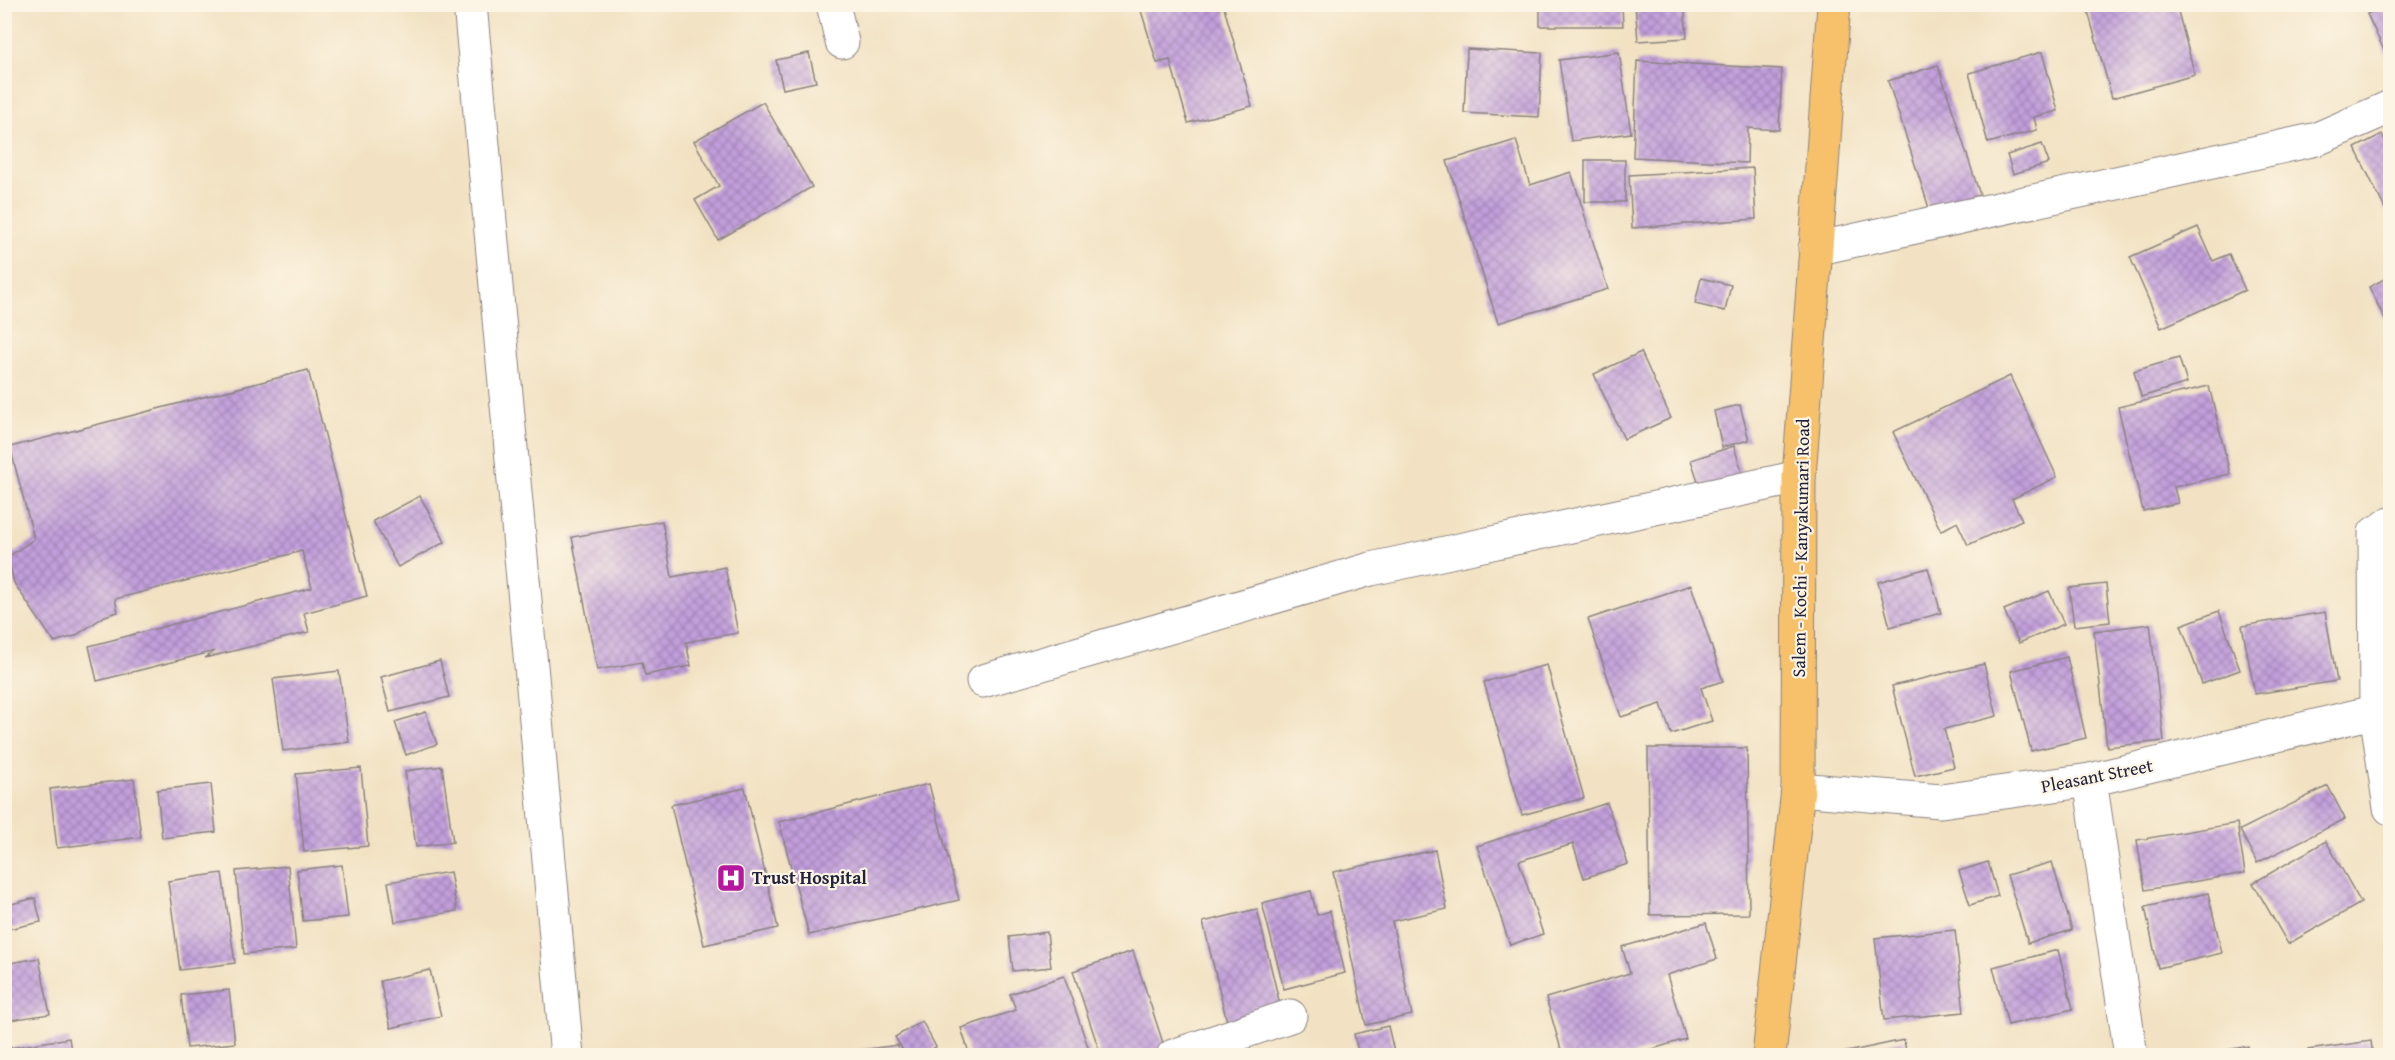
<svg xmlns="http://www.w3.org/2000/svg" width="2395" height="1060" font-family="'Gentium Book Plus',serif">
<defs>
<pattern id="building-cross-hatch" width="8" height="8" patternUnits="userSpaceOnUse" patternTransform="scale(1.5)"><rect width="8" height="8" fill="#c29fdb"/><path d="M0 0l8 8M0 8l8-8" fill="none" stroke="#9d81b3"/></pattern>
</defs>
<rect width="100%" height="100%" fill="#fcf5e5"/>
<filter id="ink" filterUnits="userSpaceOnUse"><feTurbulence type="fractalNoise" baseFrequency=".0167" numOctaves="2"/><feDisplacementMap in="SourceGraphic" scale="12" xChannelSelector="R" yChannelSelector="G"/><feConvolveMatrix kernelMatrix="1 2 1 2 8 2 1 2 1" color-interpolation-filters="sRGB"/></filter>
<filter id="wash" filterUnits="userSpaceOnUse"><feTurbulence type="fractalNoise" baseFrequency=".008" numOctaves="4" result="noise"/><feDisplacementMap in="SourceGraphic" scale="24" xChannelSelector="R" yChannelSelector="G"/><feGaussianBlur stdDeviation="1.35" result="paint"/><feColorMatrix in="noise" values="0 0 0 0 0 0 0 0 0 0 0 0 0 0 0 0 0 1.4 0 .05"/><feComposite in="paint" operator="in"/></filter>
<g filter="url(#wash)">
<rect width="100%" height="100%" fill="#f2e2c3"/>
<g id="blocks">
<g fill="url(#building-cross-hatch)">
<polygon points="1139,4 1223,4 1252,106 1188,123 1170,60 1157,63"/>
<polygon points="1540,4 1622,4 1623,26 1540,26"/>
<polygon points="1635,4 1684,4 1687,38 1638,41"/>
<polygon points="2086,4 2176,4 2195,75 2112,98"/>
<polygon points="2386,4 2390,4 2390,63 2367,14"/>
<polygon points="1467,49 1542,53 1539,117 1464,113"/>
<polygon points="1619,52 1631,133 1571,141 1559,60"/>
<polygon points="2042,52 2058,111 2034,117 2037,130 1988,143 1969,73"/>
<polygon points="809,53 816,82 783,89 776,60"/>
<polygon points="1637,61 1782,69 1779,130 1748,128 1747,163 1633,157"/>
<polygon points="1938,65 1980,195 1930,211 1888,81"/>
<polygon points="763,102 812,187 718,240 695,200 719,186 694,141"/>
<polygon points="2382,134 2390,152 2390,219 2355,148"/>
<polygon points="1516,140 1530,185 1571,172 1608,289 1498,323 1447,161"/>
<polygon points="2042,144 2049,163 2013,174 2007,155"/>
<rect x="1585" y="160" width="40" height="42"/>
<polygon points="1753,168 1756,219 1632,228 1629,175"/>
<polygon points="2198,227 2213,261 2229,254 2245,290 2161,328 2130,257"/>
<polygon points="2390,276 2390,330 2369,287"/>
<polygon points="1701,278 1731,285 1725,311 1695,304"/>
<polygon points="1641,352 1671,418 1624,439 1594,374"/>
<polygon points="2179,358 2187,383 2141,397 2134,371"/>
<polygon points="308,370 367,596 304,613 309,632 205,658 215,651 97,681 89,646 312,588 302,551 115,599 118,612 105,616 75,636 54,642 14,583 8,557 34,539 10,447"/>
<polygon points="2010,376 2057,477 2012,499 2022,520 1968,545 1957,522 1941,531 1893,432"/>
<polygon points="2209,386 2230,474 2174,487 2178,503 2143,511 2118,407"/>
<polygon points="1740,405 1749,440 1722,447 1714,411"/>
<polygon points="1734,446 1744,479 1702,493 1691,460"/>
<polygon points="420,496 445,542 398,567 373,521"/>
<polygon points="662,521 672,577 725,567 738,633 686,642 691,666 645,675 642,662 597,670 572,537"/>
<polygon points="1928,568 1941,613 1890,627 1878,582"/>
<polygon points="2106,584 2110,622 2074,626 2069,588"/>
<polygon points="1691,585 1723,681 1701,688 1712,721 1671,734 1661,704 1621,717 1588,619"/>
<polygon points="2049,591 2064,624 2019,643 2004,610"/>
<polygon points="2219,611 2240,670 2202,684 2181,625"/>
<polygon points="2325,612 2337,681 2255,694 2242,626"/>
<polygon points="2150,624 2164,741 2107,747 2094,631"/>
<polygon points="2067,657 2086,738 2031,751 2011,671"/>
<polygon points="440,661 449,697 390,712 381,677"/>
<polygon points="1984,664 1997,716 1944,729 1954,767 1915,776 1892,686"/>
<polygon points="1547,665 1584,798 1522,815 1484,682"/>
<polygon points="339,671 349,742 283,751 273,679"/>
<polygon points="426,712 437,744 406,755 395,722"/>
<polygon points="1648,748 1747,748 1749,914 1650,915"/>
<polygon points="442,766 453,842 416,847 405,771"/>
<polygon points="361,768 368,846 304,852 296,774"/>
<polygon points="134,779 141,837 57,848 50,789"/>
<polygon points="211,784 216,832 162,838 157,790"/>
<polygon points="929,784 959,900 809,935 779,822"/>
<polygon points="2328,786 2345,819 2257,863 2240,830"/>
<polygon points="745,788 778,928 704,945 671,805"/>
<polygon points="1607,803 1628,864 1584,878 1573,844 1519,861 1543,934 1510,945 1477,846"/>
<polygon points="2237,823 2245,873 2145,890 2137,840"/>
<polygon points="2326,841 2361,903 2288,944 2253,883"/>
<polygon points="1435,850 1447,909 1392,921 1412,1015 1366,1025 1333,872"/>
<polygon points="1988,862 1998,896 1970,905 1959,871"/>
<polygon points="2052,862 2072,930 2028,943 2007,875"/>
<polygon points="342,865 348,917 303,921 297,870"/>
<polygon points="288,866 296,949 244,954 236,871"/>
<polygon points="450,872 457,911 395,922 388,882"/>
<polygon points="222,873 235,963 180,970 168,881"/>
<polygon points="1311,891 1317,915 1330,911 1345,973 1284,989 1262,903"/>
<polygon points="2208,893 2222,953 2158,968 2145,907"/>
<polygon points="35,898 41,922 4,930 4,906"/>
<polygon points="1257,909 1281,1009 1227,1022 1203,922"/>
<polygon points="1706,923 1717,959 1667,975 1686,1039 1629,1056 1563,1056 1546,998 1630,973 1622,947"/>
<polygon points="1955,930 1964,1012 1884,1020 1875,938"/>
<polygon points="1047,932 1051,967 1013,971 1009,937"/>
<polygon points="2058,950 2073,1009 2008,1025 1993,967"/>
<polygon points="1133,951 1166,1052 1157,1056 1101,1056 1073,971"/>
<polygon points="39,958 50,1014 4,1021 4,964"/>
<polygon points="430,970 441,1016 391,1028 380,981"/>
<polygon points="1064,976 1091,1056 970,1056 961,1028 1016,1010 1010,994"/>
<polygon points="229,990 235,1043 187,1048 181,995"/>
<polygon points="922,1021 936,1047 921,1056 906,1056 895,1037"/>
<polygon points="1388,1026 1395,1056 1359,1056 1354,1034"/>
<polygon points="69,1038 72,1056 4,1056 4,1049"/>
<polygon points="1904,1040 1907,1056 1843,1056 1842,1053"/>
<polygon points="2371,1041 2373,1056 2308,1056 2308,1050"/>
<polygon points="898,1045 899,1056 846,1056 845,1052"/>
<polygon points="2248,1046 2250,1056 2204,1056 2204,1054"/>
</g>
</g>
</g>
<g filter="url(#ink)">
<use href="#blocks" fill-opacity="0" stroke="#8a827f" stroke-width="1.5"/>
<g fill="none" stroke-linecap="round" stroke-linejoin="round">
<g stroke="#8a827f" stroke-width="35">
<g id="minor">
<polyline points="470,4 567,1056"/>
<polyline points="833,4 842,42"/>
<polyline points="1815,249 2317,139 2390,107"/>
<polyline points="2390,524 2375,533 2376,711 2390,808"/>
<polyline points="983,681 1371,569 1799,477"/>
<polyline points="2090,780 2131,1056"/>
<polyline points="1798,789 1941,801 2090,780 2390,708"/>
<polyline points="1173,1056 1290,1016"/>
</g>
</g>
<g stroke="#8a827f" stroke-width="35">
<polyline id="trunk" points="1769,1056 1798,789 1799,477 1834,4"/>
</g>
<use href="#minor" stroke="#fff" stroke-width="33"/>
<use href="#trunk" stroke="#f6c16b" stroke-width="33"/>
</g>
</g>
<defs>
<g id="hospital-square" transform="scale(1.5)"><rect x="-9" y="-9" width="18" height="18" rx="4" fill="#b5179e" stroke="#fcf5e5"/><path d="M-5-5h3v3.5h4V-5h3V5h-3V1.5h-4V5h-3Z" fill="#fff"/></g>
</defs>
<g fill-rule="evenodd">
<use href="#hospital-square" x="731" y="878"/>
</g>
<g text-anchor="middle" stroke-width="4.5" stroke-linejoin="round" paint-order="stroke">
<g font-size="18" fill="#22223b" stroke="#fcf5e5">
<text transform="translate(1801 548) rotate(-89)" y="6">Salem - Kochi - Kanyakumari Road</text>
<text transform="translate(2097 776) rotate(-11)" y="6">Pleasant Street</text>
</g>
<g font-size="18" font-weight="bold" fill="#22223b" stroke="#fcf5e5" text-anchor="start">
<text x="752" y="884">Trust Hospital</text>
</g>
</g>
<rect width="2395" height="1060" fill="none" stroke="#fcf5e5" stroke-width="24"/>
</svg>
